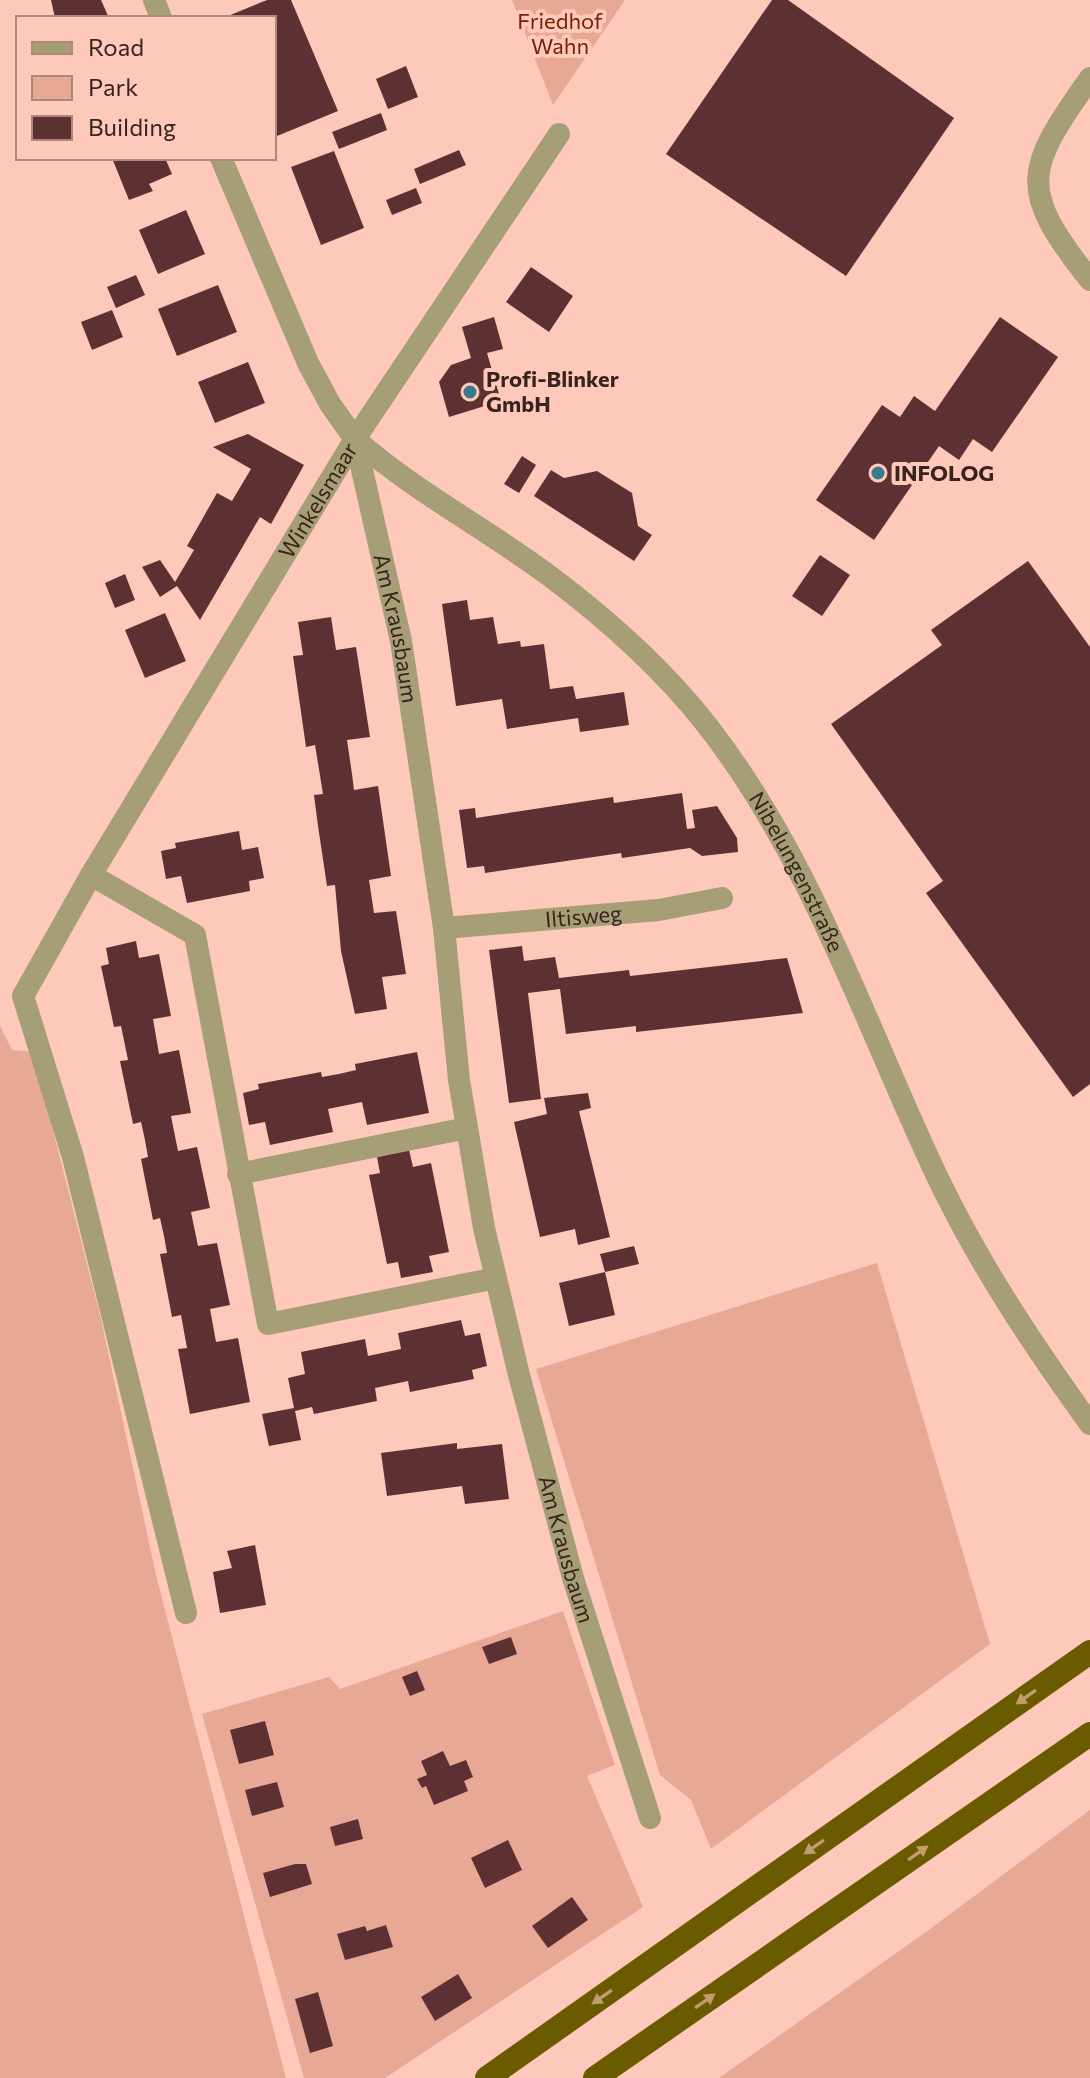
<svg xmlns="http://www.w3.org/2000/svg" width="1090" height="2078" font-family="Commissioner,sans-serif">
<rect width="100%" height="100%" fill="#fec9ba"/>
<g fill="#e7a996">
<polygon points="512,0 625,0 553,105"/>
<polygon points="0,1026 12,1050 33,1052 101,1319 156,1575 286,2078 0,2078"/>
<polygon points="877,1263 990,1644 711,1849 691,1800 660,1775 536,1369"/>
<polygon points="563,1611 615,1765 587,1776 643,1907 385,2078 304,2078 202,1714 329,1677 340,1689"/>
<polygon points="1090,1810 1090,2078 719,2078 926,1932"/>
</g>
<g fill="#5d3134">
<polygon points="51,0 101,0 109,18 55,18"/>
<polygon points="267,0 291,0 338,111 277,136 274,18 223,18"/>
<polygon points="772,0 788,0 954,118 846,276 666,154"/>
<polygon points="406,66 418,97 388,109 376,79"/>
<polygon points="381,113 387,130 339,149 332,132"/>
<polygon points="459,150 466,165 420,184 414,169"/>
<polygon points="334,151 364,228 321,245 291,167"/>
<polygon points="112,158 165,158 172,174 149,184 153,191 129,200"/>
<polygon points="416,188 422,203 392,215 386,200"/>
<polygon points="186,210 205,254 158,274 139,230"/>
<polygon points="531,267 573,296 549,332 506,302"/>
<polygon points="136,275 145,295 116,308 107,287"/>
<polygon points="218,285 237,332 177,356 158,309"/>
<polygon points="112,310 123,337 92,350 81,322"/>
<polygon points="494,317 503,349 487,353 501,401 449,417 439,382 451,365 471,358 462,327"/>
<polygon points="1000,317 1058,357 992,452 973,439 959,460 939,446 874,540 816,500 882,405 900,417 914,396 935,411"/>
<polygon points="248,362 265,403 215,423 198,382"/>
<polygon points="248,434 304,465 271,524 260,517 200,620 177,586 160,597 142,567 160,560 175,582 194,550 187,546 217,493 232,501 251,469 213,447"/>
<polygon points="522,456 536,465 519,493 504,484"/>
<polygon points="551,470 564,478 597,471 632,493 638,526 652,535 634,561 534,496"/>
<polygon points="820,555 850,575 822,616 792,596"/>
<polygon points="1028,561 1090,647 1090,1084 1073,1097 926,893 943,881 831,724 942,645 931,630"/>
<polygon points="125,574 135,600 115,608 105,583"/>
<polygon points="467,600 470,620 493,617 498,644 520,641 521,647 544,644 550,689 573,686 576,699 624,692 629,725 580,732 578,718 507,729 502,699 456,706 442,604"/>
<polygon points="165,613 186,661 145,678 125,630"/>
<polygon points="331,617 336,650 356,647 370,737 347,740 352,774 354,790 378,786 391,876 369,880 374,913 396,911 406,974 382,977 387,1009 355,1014 341,951 335,885 327,886 318,826 314,795 323,794 315,745 306,747 293,656 303,655 298,622"/>
<polygon points="682,793 687,829 695,828 692,810 717,806 737,838 738,852 702,856 690,848 622,858 621,853 485,873 484,866 467,868 459,810 475,808 476,818 613,797 614,803"/>
<polygon points="239,831 242,850 258,847 264,878 249,881 250,891 187,903 181,876 166,879 161,851 176,848 175,843"/>
<polygon points="136,941 139,958 159,954 171,1016 153,1019 159,1054 179,1050 191,1113 171,1116 178,1151 197,1147 210,1208 191,1212 198,1246 217,1243 230,1305 210,1309 216,1342 238,1338 250,1402 190,1414 178,1349 187,1348 181,1315 172,1317 160,1254 167,1253 164,1236 160,1218 153,1220 141,1159 148,1157 145,1140 141,1122 133,1124 120,1061 128,1060 121,1026 114,1027 101,966 109,964 106,948"/>
<polygon points="522,946 524,961 555,957 559,978 629,970 630,976 787,958 803,1013 636,1032 636,1026 566,1034 560,989 528,993 541,1099 509,1103 489,950"/>
<polygon points="417,1052 429,1113 367,1125 362,1102 328,1109 333,1132 270,1145 265,1122 249,1125 243,1093 259,1089 258,1084 321,1072 322,1077 339,1074 356,1070 355,1064"/>
<polygon points="588,1093 591,1108 579,1111 610,1237 578,1245 575,1229 540,1237 514,1122 547,1114 544,1098"/>
<polygon points="409,1150 413,1167 431,1163 449,1252 429,1256 433,1272 401,1278 398,1262 387,1264 369,1175 380,1173 377,1157"/>
<polygon points="634,1246 639,1264 605,1272 615,1315 569,1326 559,1283 605,1272 600,1254"/>
<polygon points="461,1320 465,1336 480,1333 487,1366 472,1370 474,1379 410,1392 408,1381 375,1388 377,1401 314,1414 312,1407 295,1411 301,1440 269,1446 262,1414 294,1408 288,1378 305,1374 301,1352 365,1339 368,1356 401,1349 398,1333"/>
<polygon points="457,1443 457,1449 502,1444 509,1499 465,1504 462,1486 387,1496 381,1453"/>
<polygon points="255,1545 266,1605 220,1613 213,1572 232,1568 227,1551"/>
<polygon points="511,1637 517,1654 489,1664 482,1647"/>
<polygon points="417,1671 425,1690 410,1696 402,1677"/>
<polygon points="265,1721 274,1755 239,1764 230,1730"/>
<polygon points="443,1751 450,1766 466,1760 473,1777 464,1781 468,1791 434,1805 426,1786 422,1788 417,1779 427,1775 421,1761"/>
<polygon points="277,1782 284,1807 252,1816 245,1790"/>
<polygon points="358,1819 363,1839 335,1846 330,1827"/>
<polygon points="508,1840 522,1870 485,1888 471,1858"/>
<polygon points="295,1864 306,1864 312,1884 270,1897 263,1873"/>
<polygon points="572,1897 588,1920 548,1948 532,1926"/>
<polygon points="386,1925 393,1947 345,1960 337,1934 365,1926 367,1931"/>
<polygon points="458,1974 472,1998 435,2021 421,1997"/>
<polygon points="318,1992 333,2046 310,2053 295,1999"/>
</g>
<g fill="none" stroke-linecap="round" stroke-linejoin="round">
<g stroke="#a69e76" stroke-width="22">
<polyline points="238,1174 467,1128"/>
<polyline points="186,1613 73,1157 23,996 91,875 195,935 268,1324 496,1278"/>
</g>
<g stroke="#a69e76" stroke-width="22">
<polyline points="154,0 161,18"/>
<path d="M 1090,78 C 1025,170 1017,188 1090,280"/>
<path id="s1" d="M 221,158 L 308,363 L 330,404 L 355,439 L 401,641 L 444,928 L 459,1080 L 484,1228 L 519,1375 L 573,1578 L 650,1818"/>
<path id="s2" d="M 355,439 C 415,492 487,529 551,577 C 608,620 662,668 706,724 C 811,858 863,1019 935,1172 C 977,1261 1032,1344 1090,1424"/>
<path id="s3" d="M 91,875 L 355,439 L 559,134"/>
<path id="s4" d="M 444,928 L 659,910 L 722,898"/>
</g>
<g stroke="#6b5b00" stroke-width="24">
<polyline points="487,2078 1090,1652"/>
<polyline points="595,2078 1090,1734"/>
</g>
</g>
<defs><path id="oneway-solid" d="M-6-.8H1V-3.2L6.5 0L1 3.2V.8H-6Z" transform="scale(2)"/></defs>
<g fill="#c39d70">
<use href="#oneway-solid" transform="translate(1026 1697) rotate(145)"/>
<use href="#oneway-solid" transform="translate(814 1847) rotate(145)"/>
<use href="#oneway-solid" transform="translate(918 1853) rotate(-35)"/>
<use href="#oneway-solid" transform="translate(602 1997) rotate(145)"/>
<use href="#oneway-solid" transform="translate(705 2001) rotate(-35)"/>
</g>
<g fill="#387b8c" stroke="#fec9ba" stroke-width="3">
<circle cx="470" cy="392" r="8"/>
<circle cx="878" cy="473" r="8"/>
</g>
<g text-anchor="middle" stroke-width="8" stroke-linejoin="round" paint-order="stroke">
<g font-size="22" fill="#752104" stroke="#fec9ba">
<text x="560" y="29">Friedhof<tspan x="560" dy="25">Wahn</tspan></text>
</g>
<g font-size="22" font-weight="bold" fill="#37241e" stroke="#fec9ba" text-anchor="start">
<text x="486" y="387">Profi-Blinker<tspan x="486" dy="25">GmbH</tspan></text>
<text x="894" y="481">INFOLOG</text>
</g>
<g font-size="22" fill="#37241e" stroke="#fec9ba">
<text dy="8" stroke="none"><textPath href="#s3" startOffset="438">Winkelsmaar</textPath></text>
<text dy="8" stroke="none"><textPath href="#s1" startOffset="506">Am Krausbaum</textPath></text>
<text dy="8" stroke="none"><textPath href="#s2" startOffset="628">Nibelungenstraße</textPath></text>
<text dy="8" stroke="none"><textPath href="#s4" startOffset="140">Iltisweg</textPath></text>
<text dy="8" stroke="none"><textPath href="#s1" startOffset="1444">Am Krausbaum</textPath></text>
</g>
</g>
<rect x="16" y="16" width="260" height="144" fill="#fec9ba" stroke="#ae877c" stroke-width="2"/>
<rect x="32" y="42" width="40" height="12" fill="#a69e76" stroke="#ae877c" stroke-width="2"/>
<text x="88" y="56" font-size="24" fill="#37241e">Road</text>
<rect x="32" y="76" width="40" height="24" fill="#e7a996" stroke="#ae877c" stroke-width="2"/>
<text x="88" y="96" font-size="24" fill="#37241e">Park</text>
<rect x="32" y="116" width="40" height="24" fill="#5d3134" stroke="#ae877c" stroke-width="2"/>
<text x="88" y="136" font-size="24" fill="#37241e">Building</text>
</svg>
